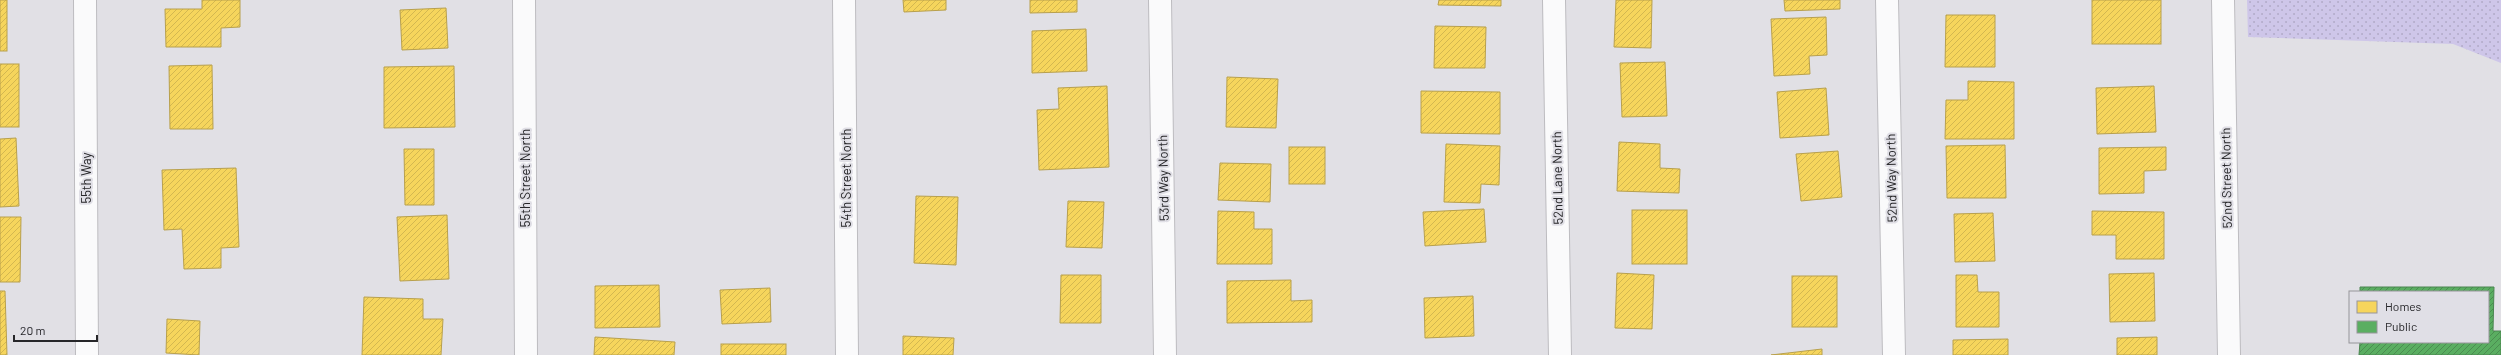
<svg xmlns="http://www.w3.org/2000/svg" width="2501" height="355" font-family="Barlow,sans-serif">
<defs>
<pattern id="grass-dots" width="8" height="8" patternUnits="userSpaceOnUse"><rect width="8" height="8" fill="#cec6e9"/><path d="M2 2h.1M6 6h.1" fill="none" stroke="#b1aac8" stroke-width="1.8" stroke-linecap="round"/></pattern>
<pattern id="homes-hatch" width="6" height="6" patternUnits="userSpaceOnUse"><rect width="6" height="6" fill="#f6d55c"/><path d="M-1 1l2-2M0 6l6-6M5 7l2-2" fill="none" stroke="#d3b750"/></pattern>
<pattern id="public-hatch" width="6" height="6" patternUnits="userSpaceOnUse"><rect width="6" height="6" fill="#5aae61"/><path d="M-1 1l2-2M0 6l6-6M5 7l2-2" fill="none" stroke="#4a8d50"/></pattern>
</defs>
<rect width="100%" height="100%" fill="#e1e0e5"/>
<polygon fill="url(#grass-dots)" points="2247,0 2501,0 2501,63 2453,44 2248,37"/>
<g fill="url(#homes-hatch)" stroke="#b8a04d">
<rect x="0" y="0" width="7" height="51"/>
<polygon points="202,0 240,0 240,27 221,28 221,47 166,47 165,9 202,9"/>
<polygon points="903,0 946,0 946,10 904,12"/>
<polygon points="1030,0 1077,0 1077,12 1030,13"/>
<polygon points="1439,0 1501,0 1501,6 1438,5"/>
<polygon points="1616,0 1652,0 1651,48 1614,47"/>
<polygon points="1784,0 1840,0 1840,9 1785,11"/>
<rect x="2092" y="0" width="69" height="44"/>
<polygon points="446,8 448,48 402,50 400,10"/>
<polygon points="1946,15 1995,15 1995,67 1945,67"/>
<polygon points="1826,17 1827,55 1809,56 1810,74 1774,76 1771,19"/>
<polygon points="1435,26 1486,27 1485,68 1434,68"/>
<polygon points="1086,29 1087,71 1032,73 1032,31"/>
<polygon points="1665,62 1667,116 1622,117 1620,63"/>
<rect x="0" y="64" width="19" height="63"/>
<polygon points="212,65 213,129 170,129 169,66"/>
<polygon points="454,66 455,127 384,128 384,67"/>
<polygon points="1227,77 1278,79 1276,128 1226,127"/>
<polygon points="1968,81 2014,82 2014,139 1945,139 1946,100 1968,100"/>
<polygon points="1107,86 1109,167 1039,170 1037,110 1059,109 1058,88"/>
<polygon points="2154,86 2156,132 2097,134 2096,88"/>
<polygon points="1826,88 1829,135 1780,138 1777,92"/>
<polygon points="1421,91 1500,92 1500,134 1421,133"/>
<polygon points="16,138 19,206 0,207 0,139"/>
<polygon points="1619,142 1660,144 1660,168 1680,169 1679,193 1617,191"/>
<polygon points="1446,144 1500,146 1499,185 1481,184 1480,203 1444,202"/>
<polygon points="2005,145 2006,198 1947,198 1946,146"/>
<rect x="1289" y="147" width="36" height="37"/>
<polygon points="2166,147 2166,170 2144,171 2144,193 2099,194 2099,148"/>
<polygon points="404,149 434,149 434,205 405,205"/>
<polygon points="1838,151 1842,197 1801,201 1796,154"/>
<polygon points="1220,163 1271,164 1270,202 1218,200"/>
<polygon points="236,168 239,247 221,248 221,268 184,269 182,229 164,230 162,170"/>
<polygon points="916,196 958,197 956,265 914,263"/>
<polygon points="1068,201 1104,202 1102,248 1066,247"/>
<polygon points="1484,209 1486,242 1425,246 1423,212"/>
<rect x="1632" y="210" width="55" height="54"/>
<polygon points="1218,211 1254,212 1254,229 1272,229 1272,264 1217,264"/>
<polygon points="2092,211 2164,212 2164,259 2116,259 2116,235 2092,235"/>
<polygon points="1993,213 1995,261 1955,262 1954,214"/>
<polygon points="447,215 449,279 400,281 397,217"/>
<polygon points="0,217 21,217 20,282 0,282"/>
<polygon points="1617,273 1654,275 1652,329 1615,328"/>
<polygon points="2154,273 2155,321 2110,322 2109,274"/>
<polygon points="1061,275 1101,275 1101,323 1060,323"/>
<polygon points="1956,275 1977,275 1978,292 1999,292 1999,327 1956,327"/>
<rect x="1792" y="276" width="45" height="51"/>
<polygon points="1291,280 1291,301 1312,300 1312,322 1227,323 1227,281"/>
<polygon points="659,285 660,327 595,328 595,286"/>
<polygon points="770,288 771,322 722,324 720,290"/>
<polygon points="0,291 5,291 7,355 0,355"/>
<polygon points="1473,296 1474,336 1425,338 1424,298"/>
<polygon points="364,297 423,299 423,319 443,319 441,355 362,355"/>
<polygon points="167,319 200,321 199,355 166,353"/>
<polygon points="903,336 954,338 953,355 903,355"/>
<polygon points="595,337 675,342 674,355 594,355"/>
<polygon points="2157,337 2157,355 2117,355 2117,338"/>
<polygon points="2008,339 2008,355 1953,355 1953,340"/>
<rect x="721" y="344" width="65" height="11"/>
<polygon points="1822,349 1822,355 1771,355"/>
</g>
<polygon fill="url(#public-hatch)" stroke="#4a8550" points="2360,287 2494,287 2493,331 2501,331 2501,355 2359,355 2360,342 2488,342 2488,292 2360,292"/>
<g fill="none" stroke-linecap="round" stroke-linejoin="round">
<g stroke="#bdbcc0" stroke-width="24">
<g id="minor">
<polyline points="85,0 87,355"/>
<polyline points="524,0 526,355"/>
<polyline points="844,0 847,355"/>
<polyline points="1160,0 1165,355"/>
<polyline points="1554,0 1560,355"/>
<polyline points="1887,0 1894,355"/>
</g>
</g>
<g stroke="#bdbcc0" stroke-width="24">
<polyline id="tertiary" points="2223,0 2229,355"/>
</g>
<use href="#minor" stroke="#fafafb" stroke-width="22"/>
<use href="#tertiary" stroke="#fafafb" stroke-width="22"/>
</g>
<g text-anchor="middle" stroke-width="4" stroke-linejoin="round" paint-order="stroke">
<g font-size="13" fill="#262629" stroke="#e0dfe6">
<text transform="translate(86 178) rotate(-90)" y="5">55th Way</text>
<text transform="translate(525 178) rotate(-90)" y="5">55th Street North</text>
<text transform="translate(846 178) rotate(-90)" y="5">54th Street North</text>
<text transform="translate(1163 178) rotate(-91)" y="5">53rd Way North</text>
<text transform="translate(1557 178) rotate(-91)" y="5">52nd Lane North</text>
<text transform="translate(1891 178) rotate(-91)" y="5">52nd Way North</text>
<text transform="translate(2226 178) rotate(-91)" y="5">52nd Street North</text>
</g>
</g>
<rect x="2349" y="291" width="140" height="52" fill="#e0dfe6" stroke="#96959a"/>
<rect x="2357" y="301" width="20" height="12" fill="#f6d55c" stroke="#96959a"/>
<text x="2385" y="311" font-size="12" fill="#262629">Homes</text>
<rect x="2357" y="321" width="20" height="12" fill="#5aae61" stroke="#96959a"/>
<text x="2385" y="331" font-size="12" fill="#262629">Public</text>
<path d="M14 335v6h83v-6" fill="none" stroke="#262629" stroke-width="2"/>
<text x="20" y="335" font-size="12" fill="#262629" stroke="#e0dfe6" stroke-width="3" paint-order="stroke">20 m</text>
</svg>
